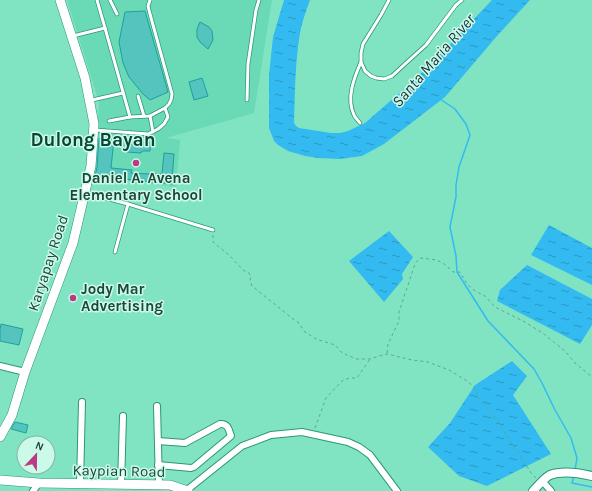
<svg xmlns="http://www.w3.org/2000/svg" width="592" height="491" font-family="Karla,sans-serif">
<defs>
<pattern id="water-ripples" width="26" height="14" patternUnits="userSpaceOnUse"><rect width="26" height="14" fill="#33baf0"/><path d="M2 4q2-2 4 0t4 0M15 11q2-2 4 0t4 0" fill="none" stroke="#2a99c3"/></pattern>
</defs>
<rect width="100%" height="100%" fill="#80e4c3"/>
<polygon fill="#6ad9b6" points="67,0 272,0 254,113 166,138 180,140 176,187 92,177 95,147 115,149 116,137 97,137 99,102"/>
<g fill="url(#water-ripples)">
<path d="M 284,0 L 310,0 C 306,11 302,22 300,33 C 295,63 295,93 294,123 L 296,126 L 299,128 L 331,133 L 340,133 L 348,131 L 365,123 L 411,83 L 436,59 L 492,0 L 530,0 L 497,36 L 445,97 L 384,144 L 362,156 L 340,159 L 318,158 L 305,156 L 288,151 L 278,145 L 274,141 L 269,128 L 269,75 L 273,37 Z"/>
<polygon points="549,225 592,248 592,285 531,255"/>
<polygon points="389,231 413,257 402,274 403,279 384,302 349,261"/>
<polygon points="527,265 592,299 592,325 580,344 497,301 500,290"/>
<polygon points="512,361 527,376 513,395 551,454 487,486 459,476 428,447 450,423 475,385"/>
</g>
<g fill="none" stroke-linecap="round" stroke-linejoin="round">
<g stroke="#33baf0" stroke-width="1.5">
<polyline points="440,99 455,109 466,124 470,135 459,167 456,185 456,197 450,227 456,256 457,272 488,321 534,369 542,383 555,410 571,438 577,458 575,470"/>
<polyline points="574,476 572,483 592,487"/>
</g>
</g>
<g fill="#55c4be" stroke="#1da19c">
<polygon points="145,11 168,92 150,100 143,94 129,77 123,63 119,42 125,12"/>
<polygon points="200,22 209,27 212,31 213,40 208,49 200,42 197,37 197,29"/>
<polygon points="202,78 208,96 194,100 189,82"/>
<polygon points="99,138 114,139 111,168 132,170 131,173 149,174 149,173 162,174 164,153 174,154 172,179 173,179 173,184 95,176 97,167"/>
<polygon points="143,142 151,143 150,151 142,151 141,153 127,152 127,144 143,145"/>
<polygon points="1,324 23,329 19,345 0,341 0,329"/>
<polygon points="15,422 28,425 26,433 11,429"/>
</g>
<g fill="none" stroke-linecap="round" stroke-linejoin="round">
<g stroke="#2c9779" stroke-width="4.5">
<g id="service">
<polyline points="97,0 105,28 130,117"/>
<polyline points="110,0 117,14"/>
<polyline points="389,0 381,15 363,44 361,53 361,62 365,71 371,76 376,78 384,79 392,76 405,64 426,45 456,5 462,0"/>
<polyline points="73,36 105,28"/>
<polyline points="138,96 144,116"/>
<polyline points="92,100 123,93"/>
<polyline points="247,100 248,64 256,10 259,0"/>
<polyline points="150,116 153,132"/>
<polyline points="109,121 130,117 150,116 165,108 169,104 171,100 172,94 150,14 148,6 150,0"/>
<path d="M 360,123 C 358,120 355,118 354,115 C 346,98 354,78 361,62"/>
<polyline points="95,130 148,134 158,129 164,124 168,117 165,108"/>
<polyline points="86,193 128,204 213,230"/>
<polyline points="115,252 128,204"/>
</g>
</g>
<g stroke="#2c9779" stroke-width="8">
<g id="minor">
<polyline points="0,366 25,372"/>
<polyline points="157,406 159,485"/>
<path d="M 158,441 L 185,443 L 220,424 C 228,423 229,430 231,436 L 194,467 L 191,468 L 158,465"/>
<polyline points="543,482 551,491"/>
<polyline points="80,484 82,402"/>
<polyline points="121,485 123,416"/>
<polyline points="187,490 242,446 271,435 302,432 348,442 359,447 370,455 397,491"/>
<polyline points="33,491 39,483"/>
</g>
</g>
<g stroke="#2c9779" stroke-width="10">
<path id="tertiary" d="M 533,491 C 538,486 544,478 550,475 C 563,470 579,473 592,476"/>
</g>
<g stroke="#2c9779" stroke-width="10">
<g id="secondary">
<polyline points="0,437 12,415 25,372 73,243 91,166 94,124 85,78 60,0"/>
<polyline points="0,480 39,483 170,485 188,491"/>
</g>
</g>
<g stroke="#5ba98f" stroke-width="1" stroke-dasharray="3 3" stroke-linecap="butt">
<polyline points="213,235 213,242 229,255 243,270 249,273 251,277 250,280 252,286 293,319 298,322 305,332 316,339 335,345 341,352 349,356 357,359 370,359 379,356 387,354 412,360 428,362 449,370 467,381 474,387 478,397 493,415 532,474 536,478"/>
<path d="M 387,353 L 388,344 L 399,321 L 399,312 L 415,264 L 418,260 L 420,258 C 438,260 440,259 453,272 L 460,272 L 467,284 L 475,291 L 485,296 L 495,307 L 523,321 L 544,334 L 565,351 L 575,363 L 592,377"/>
<polyline points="315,428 326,398 343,380 350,378 357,378 370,359"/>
</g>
<use href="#service" stroke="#fff" stroke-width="3"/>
<use href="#minor" stroke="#fff" stroke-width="6"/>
<use href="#tertiary" stroke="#fff" stroke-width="8"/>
<use href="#secondary" stroke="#fff" stroke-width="9"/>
</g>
<g fill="#bd3a82" stroke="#ccfae9" stroke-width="1.5">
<circle cx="136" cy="163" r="4"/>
<circle cx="73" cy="298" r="4"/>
</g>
<g text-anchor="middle" stroke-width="3" stroke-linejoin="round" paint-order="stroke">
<g font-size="15" font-weight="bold" fill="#1c4639" stroke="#ccfae9">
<text x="136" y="183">Daniel A. Avena<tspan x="136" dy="17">Elementary School</tspan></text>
<text x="81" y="294" text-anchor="start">Jody Mar<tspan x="81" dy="17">Advertising</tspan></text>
</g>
<g font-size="15" fill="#1c4639" stroke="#ccfae9">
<text transform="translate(48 263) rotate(-72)" y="5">Karyapay Road</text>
<text transform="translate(119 471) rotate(1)" y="5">Kaypian Road</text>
</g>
<g font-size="16" font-style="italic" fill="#18333f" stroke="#ccfae9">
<text transform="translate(433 60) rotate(-49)" y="6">Santa Maria River</text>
</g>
<g font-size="19" font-weight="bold" fill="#0b4536" stroke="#ccfae9">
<text x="93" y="146">Dulong Bayan</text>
</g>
</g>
<g transform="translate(36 455) rotate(22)"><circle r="19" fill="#ccfae9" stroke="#86b2a3"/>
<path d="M0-3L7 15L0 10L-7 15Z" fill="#bd3a82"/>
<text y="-6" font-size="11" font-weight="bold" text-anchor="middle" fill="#1c4639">N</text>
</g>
</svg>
